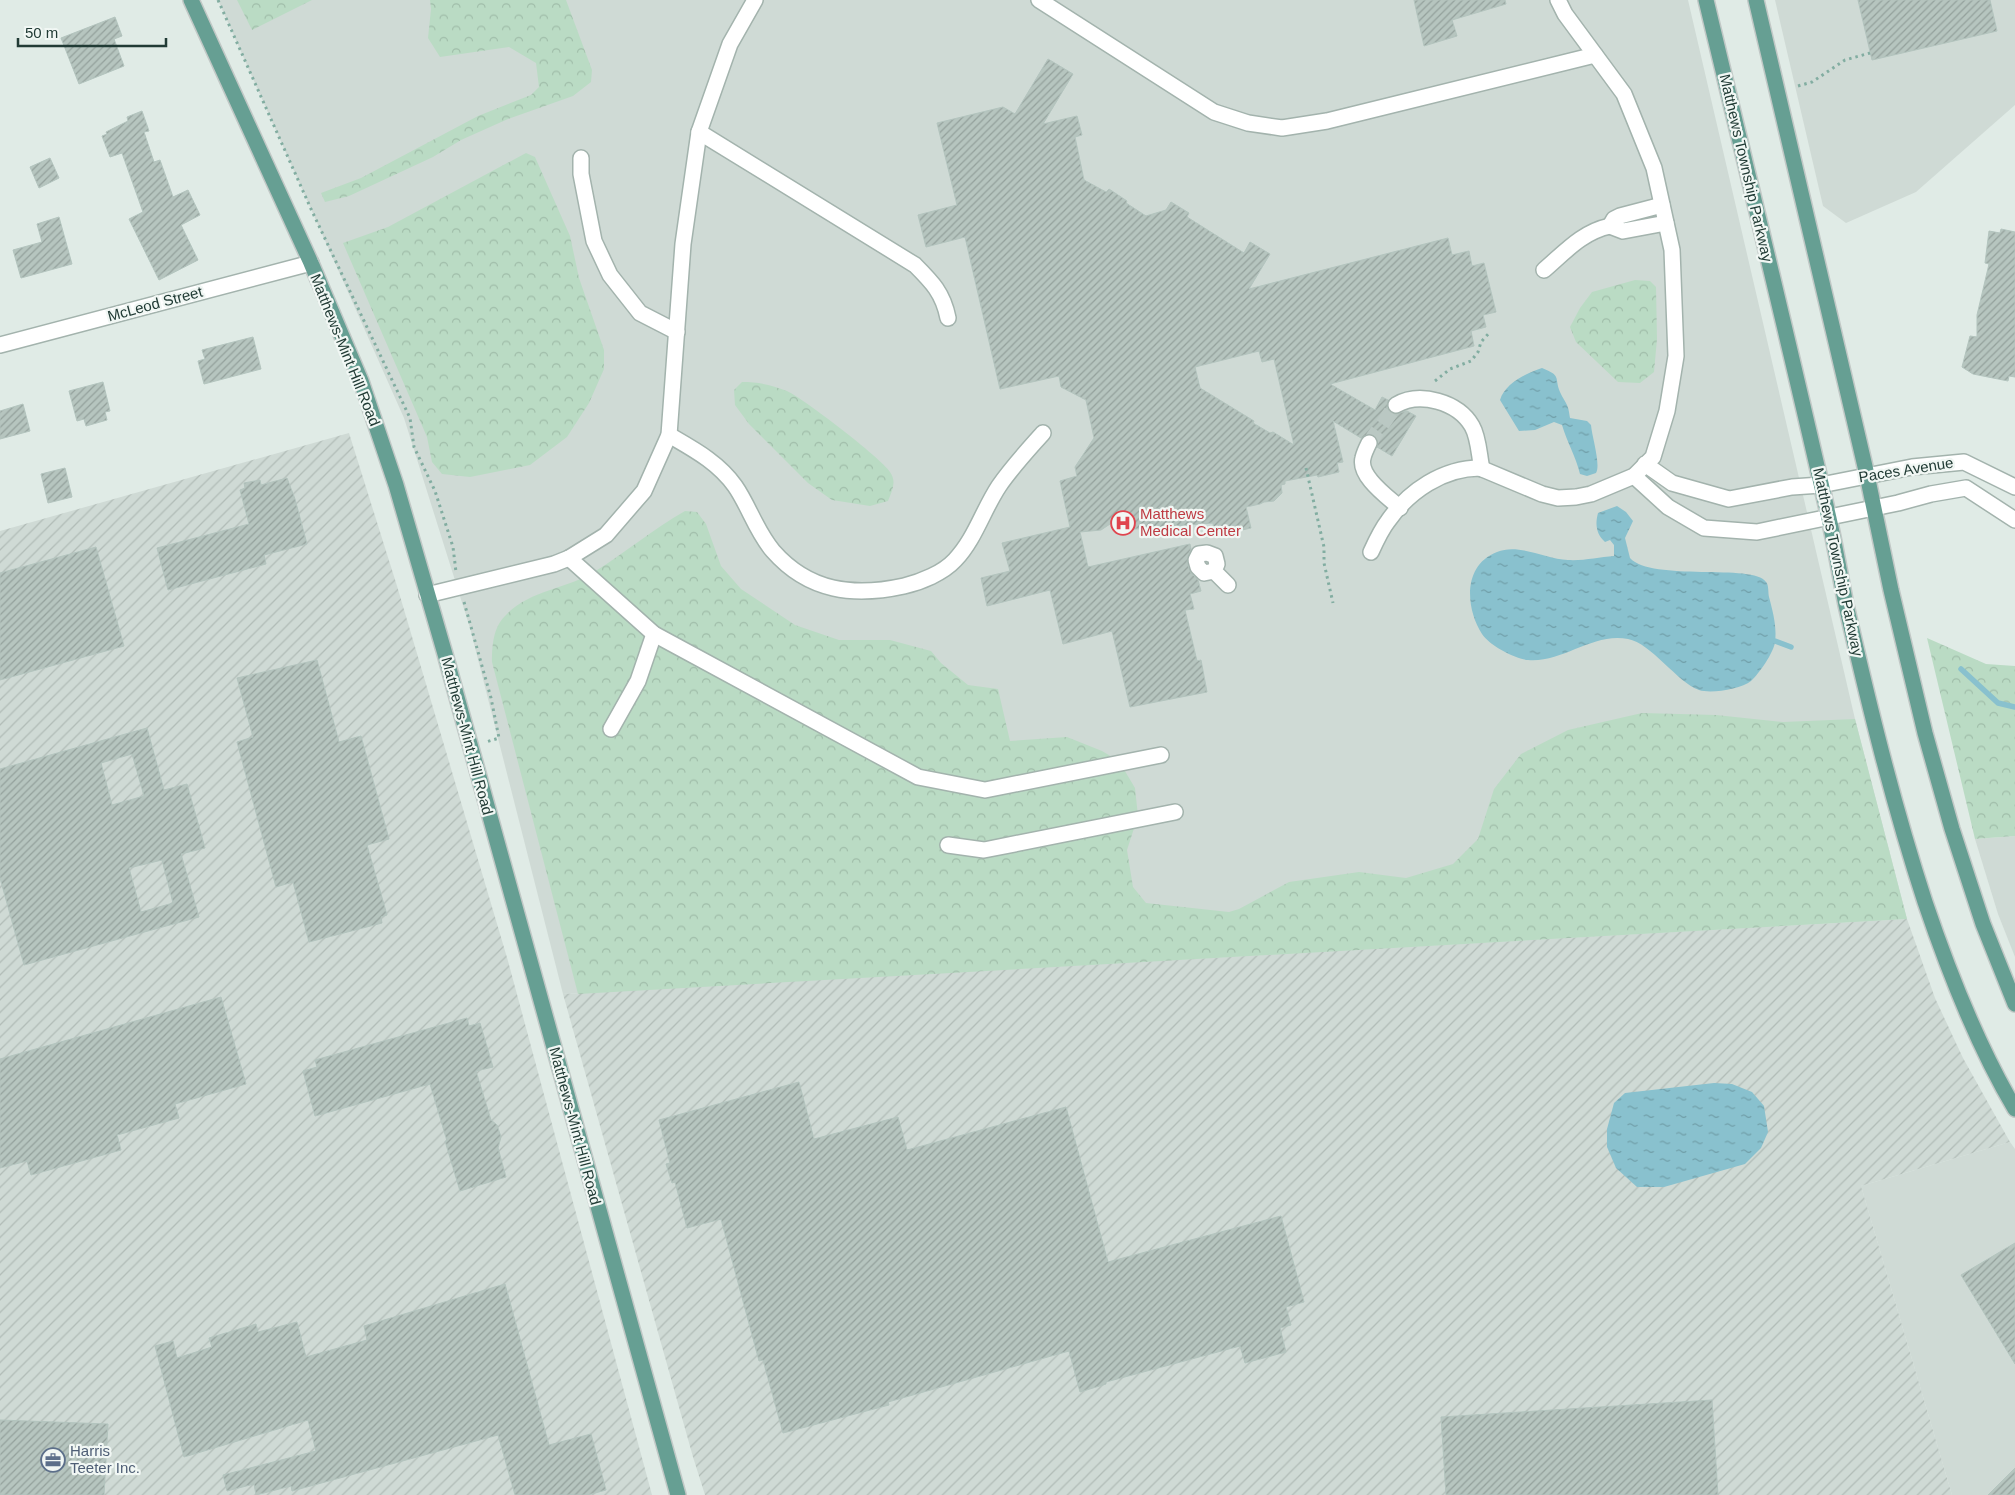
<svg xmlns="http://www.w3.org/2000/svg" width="2015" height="1495" font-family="Arial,sans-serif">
<defs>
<pattern id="industrial-furrows" width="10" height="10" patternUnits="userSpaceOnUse" patternTransform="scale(1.25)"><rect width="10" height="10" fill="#cfdad5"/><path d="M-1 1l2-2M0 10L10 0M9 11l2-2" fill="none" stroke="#b1bcb7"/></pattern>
<pattern id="forest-crowns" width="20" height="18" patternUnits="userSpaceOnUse" patternTransform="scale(1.25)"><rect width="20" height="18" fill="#badbc4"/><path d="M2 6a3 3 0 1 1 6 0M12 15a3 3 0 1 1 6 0" fill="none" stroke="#a0bda9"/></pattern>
<pattern id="water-ripples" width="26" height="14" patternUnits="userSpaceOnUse" patternTransform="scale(1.25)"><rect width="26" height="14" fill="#89c1ce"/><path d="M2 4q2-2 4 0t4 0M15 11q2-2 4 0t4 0" fill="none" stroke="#709ea8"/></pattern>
<pattern id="building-hatch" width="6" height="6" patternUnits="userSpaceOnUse" patternTransform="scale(1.25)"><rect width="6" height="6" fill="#b6c5bf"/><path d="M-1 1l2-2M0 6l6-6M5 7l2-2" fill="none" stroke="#94a19c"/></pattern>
</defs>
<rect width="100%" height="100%" fill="#e0ebe6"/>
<g fill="#cfdad5">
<polygon points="218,0 1688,0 1855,719 1907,919 563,994 470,628 404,418"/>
<polygon points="1775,0 2015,0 2015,105 1916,192 1846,223 1823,206"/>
<polygon points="2015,836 2015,957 1998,914 1975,839"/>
<polygon points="2010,1142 2015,1149 2015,1495 1952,1495 1861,1186"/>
</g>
<g fill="url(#industrial-furrows)">
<polygon points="349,433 397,586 508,961 652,1495 0,1495 0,531"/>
<polygon points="1907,919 1935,998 1963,1058 2010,1142 1861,1186 1952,1495 705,1495 693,1457 563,994"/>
</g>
<g fill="url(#forest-crowns)">
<polygon points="237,0 312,0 252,30"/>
<polygon points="430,0 566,0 592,70 591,82 573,96 508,119 461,140 433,157 349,196 325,202 321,193 361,178 478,116 531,95 539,87 536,63 509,47 440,57 428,38 431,9"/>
<polygon points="526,153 535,157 570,236 579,278 604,350 604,369 589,403 567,437 530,465 470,477 442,474 432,462 427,437 343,243 388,227"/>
<polygon points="1635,280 1650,281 1656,287 1657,339 1654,372 1640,383 1618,382 1576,342 1570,327 1580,308 1592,292"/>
<path d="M 742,382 C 759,382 772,385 787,391 C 804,399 881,458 890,472 C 897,482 892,491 888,501 L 870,506 L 832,500 L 808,483 L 749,424 L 735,405 L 734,390 Z"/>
<path d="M 685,511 L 697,512 L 706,524 L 721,566 L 741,589 L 795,625 L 839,640 L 890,640 L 931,651 L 941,663 L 968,685 L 998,689 L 1010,741 L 1067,737 L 1102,751 L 1119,761 L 1135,788 L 1138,816 L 1127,850 L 1133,887 L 1146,903 L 1229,912 L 1239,909 L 1289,882 L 1359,872 L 1406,878 L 1453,864 L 1478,839 L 1494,789 L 1521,754 L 1568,730 L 1642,713 L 1716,715 L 1783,722 L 1855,719 L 1907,919 L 578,994 L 492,662 C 492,646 493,628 505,616 C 527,591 566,589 594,572 C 625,553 653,529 685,511 Z"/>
<polygon points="1927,638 1986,664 2015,666 2015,836 1975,839"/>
</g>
<g fill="url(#water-ripples)">
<path d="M 1542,368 C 1562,376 1554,377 1560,392 C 1566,405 1568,402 1570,418 L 1587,421 L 1591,425 C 1592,437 1601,465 1596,473 L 1587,476 L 1580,474 C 1576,457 1567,442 1562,425 L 1554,422 L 1535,430 L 1519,431 L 1500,400 C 1505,383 1527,373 1542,368 Z"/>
<path d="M 1617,506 L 1626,512 L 1633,521 L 1625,538 L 1630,558 C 1652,582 1754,563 1766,582 C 1769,585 1768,593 1769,597 C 1773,612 1777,627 1775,642 C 1774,652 1759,674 1751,681 C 1741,689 1711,694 1699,690 C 1678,683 1651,643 1628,639 C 1593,632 1563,663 1528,660 C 1515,659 1489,645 1482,634 C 1465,607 1463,565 1497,552 C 1519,543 1545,559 1568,560 C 1583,561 1599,557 1614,556 L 1614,545 L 1610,540 L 1605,542 C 1596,534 1595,524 1598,513 Z"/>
<polygon points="1714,1083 1732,1084 1752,1092 1764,1106 1768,1132 1761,1148 1745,1164 1664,1187 1637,1187 1616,1168 1607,1147 1607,1129 1614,1103 1625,1093"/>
</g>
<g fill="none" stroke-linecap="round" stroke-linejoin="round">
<g stroke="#89c1ce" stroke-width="5.5">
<polyline points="1775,641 1791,647"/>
<polyline points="1961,669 1998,703 2015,707"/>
</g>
</g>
<g fill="url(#building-hatch)" stroke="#b3c4be" fill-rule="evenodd">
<polygon points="1414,0 1505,0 1506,4 1452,20 1457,36 1424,46"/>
<polygon points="1858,0 1990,0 1997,31 1872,60"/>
<polygon points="115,17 122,36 114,39 124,66 79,84 61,38"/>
<path d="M 1048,59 L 1073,74 L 1043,124 L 1077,116 L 1082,135 L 1075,137 L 1084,180 L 1106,192 L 1109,189 L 1127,201 L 1126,203 L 1146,216 L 1166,210 L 1171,202 L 1189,213 L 1187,217 L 1244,253 L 1250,242 L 1270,254 L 1249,289 L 1448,238 L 1452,255 L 1469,251 L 1472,266 L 1484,263 L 1496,312 L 1483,315 L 1486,327 L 1471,331 L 1474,346 L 1330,384 L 1375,410 L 1382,397 L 1388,400 L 1387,408 L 1391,413 L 1395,414 L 1407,411 L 1416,416 L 1392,456 L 1377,447 L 1378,442 L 1374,435 L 1368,434 L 1361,438 L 1333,421 L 1343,462 L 1337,463 L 1339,472 L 1318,477 L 1317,475 L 1285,481 L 1285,484 L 1281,485 L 1282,493 L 1274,501 L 1264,502 L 1260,504 L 1246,507 L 1251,528 L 1215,536 L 1213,523 L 1123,530 L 1119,518 L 1101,530 L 1080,532 L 1088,567 L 1190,544 L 1191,549 L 1188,556 L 1187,563 L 1191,573 L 1198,580 L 1201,591 L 1190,594 L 1194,609 L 1185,610 L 1197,661 L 1201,660 L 1207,692 L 1130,707 L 1112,631 L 1063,644 L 1050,590 L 987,606 L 981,578 L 1010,571 L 1002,543 L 1070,527 L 1060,481 L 1077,476 L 1075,467 L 1094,438 L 1086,400 L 1061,387 L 1059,376 L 1000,389 L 965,237 L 926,247 L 918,215 L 957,205 L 937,123 L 1003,107 L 1015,114 ZM 1259,351 L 1262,362 L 1274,359 L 1294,445 L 1273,432 L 1270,433 L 1253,423 L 1254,421 L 1200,388 L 1195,367 Z"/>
<polygon points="142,111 149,131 144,132 154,162 160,160 173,197 188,190 200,215 181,225 198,260 159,280 129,219 143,212 122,153 110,157 102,136 107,134 106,132 128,121 127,117"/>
<polygon points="50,158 59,178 39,188 30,167"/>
<polygon points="59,217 72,264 21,278 13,250 42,242 37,224"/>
<polygon points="2001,229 2015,232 2015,377 2009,376 2008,381 1973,374 1962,367 1970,336 1977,337 1977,315 1989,264 1985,263 1989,231 2000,233"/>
<polygon points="253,337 261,369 204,384 198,361 205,359 202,350"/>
<polygon points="103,382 110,411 105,412 107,420 86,426 84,419 77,421 69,391"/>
<polygon points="23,404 30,431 0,439 0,411"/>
<polygon points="65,468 72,497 48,503 41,474"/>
<polygon points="287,478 295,499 307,544 264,555 266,564 168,590 157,548 249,524 240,490 245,488 244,483 260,480 261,485"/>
<polygon points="96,547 124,646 0,680 0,573"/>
<polygon points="317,660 339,742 361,736 389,839 367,845 387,915 381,917 382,923 309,942 293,882 276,887 237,742 253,737 237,678"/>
<path d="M 147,728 L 164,790 L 187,784 L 205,848 L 181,854 L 199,917 L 24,965 L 0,878 L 0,769 ZM 132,754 L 144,796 L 112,805 L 101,763 ZM 162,860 L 173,903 L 141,912 L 129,868 Z"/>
<polygon points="221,997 246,1084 175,1104 179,1118 117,1135 121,1150 31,1175 27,1161 0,1168 0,1059"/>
<polygon points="467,1018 469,1026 480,1023 493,1067 476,1071 491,1120 497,1125 501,1137 498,1148 506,1177 460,1191 445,1141 447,1141 430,1084 315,1116 303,1071 317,1067 315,1060"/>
<polygon points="799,1082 814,1139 898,1117 907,1150 1066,1107 1108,1262 1281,1216 1304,1302 1286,1307 1291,1325 1280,1328 1286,1352 1245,1363 1240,1346 1106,1382 1106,1384 1080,1392 1069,1351 888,1402 889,1405 783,1433 763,1360 759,1361 721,1219 687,1228 675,1182 672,1183 666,1164 670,1163 659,1120"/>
<polygon points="2015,1243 2015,1364 1961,1275"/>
<polygon points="505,1284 549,1445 591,1434 606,1490 588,1495 515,1495 498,1435 292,1491 291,1486 256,1495 254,1484 227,1491 223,1475 316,1451 308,1420 184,1457 155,1346 173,1341 177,1358 212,1347 209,1338 256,1324 258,1332 297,1322 306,1357 367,1340 364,1326"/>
<polygon points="1712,1400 1718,1495 1446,1495 1441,1417"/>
<polygon points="0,1420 108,1424 104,1495 0,1495"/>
<polygon points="2015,1468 2015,1495 1988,1495"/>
</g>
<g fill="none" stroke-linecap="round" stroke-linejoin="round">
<polyline stroke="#bac8c3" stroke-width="15" stroke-dasharray="15 8" stroke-linecap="butt" points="1369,443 1396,405"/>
<g stroke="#a3b3ad" stroke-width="18">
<g id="minor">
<polyline points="1039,0 1214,112 1248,123 1282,128 1327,121 1595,55"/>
<path d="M 699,132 L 915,265 C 932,282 943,293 948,318"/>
<polyline points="581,158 581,174 594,241 610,275 640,313 677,332"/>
<polyline points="1662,205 1620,216 1614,219 1610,226 1623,231 1666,223"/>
<path d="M 1544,270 C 1565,252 1582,232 1610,226"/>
<polyline points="0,345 311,263"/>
<path d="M 1396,405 C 1420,391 1458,402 1472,426 C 1479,438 1479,456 1482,469"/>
<path d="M 669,435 C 693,449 718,462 735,486 C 749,506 756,531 773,551 C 809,592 854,597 904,586 C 921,582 943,573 955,560 C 975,539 983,510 999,486 C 1012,467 1028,450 1043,433"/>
<path d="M 1369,443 C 1367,447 1364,453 1363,458 C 1358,476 1388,497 1400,508"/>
<polyline points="1645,464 1672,483 1729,499 1792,487 1821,485 1912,467 1964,462 2015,487"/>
<polyline points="1634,476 1668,507 1704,528 1757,532 1898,503 1931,494 1966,488 2015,520"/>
<path d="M 1371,552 C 1376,541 1381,530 1388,521 C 1409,491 1443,468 1480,468 L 1542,494 L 1558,498 L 1576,497 L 1591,494 L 1634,476 L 1653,457 L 1667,411 L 1676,356 L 1672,250 L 1654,168 L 1624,94 L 1565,14 L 1558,0"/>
<polyline points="569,558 654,634 918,777 985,790 1161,755"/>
<polyline points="1214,571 1204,573 1198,567 1196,560 1199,554 1207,553 1215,556 1217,564 1214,571 1228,585"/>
<polyline points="427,595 554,564 569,558 606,535 644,491 669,435 683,244 699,132 730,44 755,0"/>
<polyline points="611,729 638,681 654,634"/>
<polyline points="948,845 984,850 1175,812"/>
</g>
</g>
<g stroke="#c1c8c6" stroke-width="18">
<g id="major">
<polyline points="191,0 311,263 361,381 396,485 445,654 678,1495"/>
<path d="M 1706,0 C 1747,171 1789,342 1828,514 C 1835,544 1840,575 1846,605 C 1869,705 1893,804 1925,902 C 1949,973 1977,1045 2015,1109"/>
<polyline points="1756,0 1867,475 1891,590 1925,733 1952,829 1983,924 2015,1004"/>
</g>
</g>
<g stroke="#82ada1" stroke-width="3" stroke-dasharray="2.5 4" stroke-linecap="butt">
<polyline points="218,0 311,209 410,418 414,447 435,491 453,547 456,572"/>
<polyline points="1798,86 1812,82 1845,60 1870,53"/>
<polyline points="1435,381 1450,369 1471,361 1478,352 1481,342 1490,332"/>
<polyline points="1306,468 1324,547 1324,563 1333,603"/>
<polyline points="464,602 491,698 499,738 486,742"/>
</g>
<use href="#minor" stroke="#fff" stroke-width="15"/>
<use href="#major" stroke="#669f93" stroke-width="15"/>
</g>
<defs>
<g id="hospital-ring" transform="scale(1.25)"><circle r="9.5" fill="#f1f7f4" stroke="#e0444e" stroke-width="1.5"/><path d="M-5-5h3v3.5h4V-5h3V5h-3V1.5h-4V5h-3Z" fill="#e0444e"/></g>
<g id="office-ring" transform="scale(1.25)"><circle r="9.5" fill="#f1f7f4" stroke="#5c6f8a" stroke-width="1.5"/><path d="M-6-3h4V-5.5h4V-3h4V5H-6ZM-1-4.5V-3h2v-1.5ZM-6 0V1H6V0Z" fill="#5c6f8a"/></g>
</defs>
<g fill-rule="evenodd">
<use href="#hospital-ring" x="1123" y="523"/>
<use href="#office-ring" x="53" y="1460"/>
</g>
<g text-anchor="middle" stroke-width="4.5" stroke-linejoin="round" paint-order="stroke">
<g font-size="15" fill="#213b35" stroke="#f1f7f4">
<text transform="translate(1746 168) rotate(77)" y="5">Matthews Township Parkway</text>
<text transform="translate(155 304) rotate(-15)" y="5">McLeod Street</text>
<text transform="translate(345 350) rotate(68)" y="5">Matthews-Mint Hill Road</text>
<text transform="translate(1906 470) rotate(-9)" y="5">Paces Avenue</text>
<text transform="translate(1838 562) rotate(78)" y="5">Matthews Township Parkway</text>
<text transform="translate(467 736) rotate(75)" y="5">Matthews-Mint Hill Road</text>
<text transform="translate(575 1126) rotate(75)" y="5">Matthews-Mint Hill Road</text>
</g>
<g font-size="15" fill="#be3a42" stroke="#f1f7f4" text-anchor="start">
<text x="1140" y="519">Matthews<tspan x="1140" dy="17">Medical Center</tspan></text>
</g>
<g font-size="15" fill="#4e5e75" stroke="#f1f7f4" text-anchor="start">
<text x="70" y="1456">Harris<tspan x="70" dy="17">Teeter Inc.</tspan></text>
</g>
</g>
<path d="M18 38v8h148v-8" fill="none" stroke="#213b35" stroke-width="2.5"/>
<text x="25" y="38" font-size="15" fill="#213b35" stroke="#f1f7f4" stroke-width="4" paint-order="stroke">50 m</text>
</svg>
